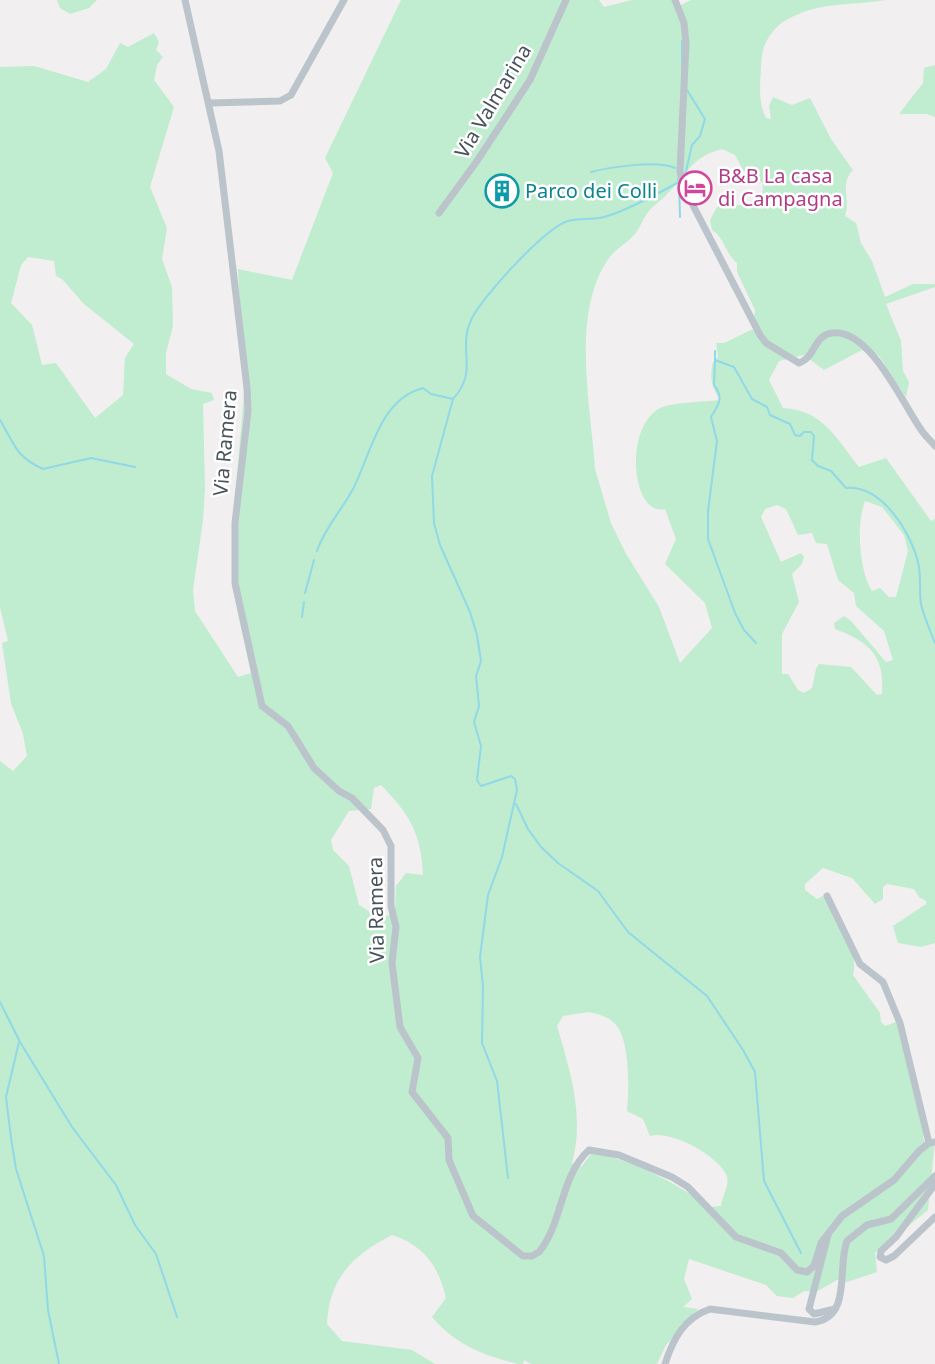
<svg xmlns="http://www.w3.org/2000/svg" width="935" height="1364" font-family="'Noto Sans',sans-serif">
<rect width="100%" height="100%" fill="#f1efef"/>
<g fill="#c0eccf" fill-rule="evenodd">
<polygon points="57,0 97,0 89,8 70,14 60,8"/>
<path d="M 401,0 L 599,0 L 604,7 L 632,0 L 675,0 L 681,5 L 691,0 L 885,0 C 843,7 817,0 780,24 C 766,37 761,49 761,68 C 760,85 758,102 766,118 L 771,119 L 769,106 L 773,97 L 792,105 L 810,98 L 831,139 L 853,170 C 839,184 851,198 845,216 L 856,223 L 861,243 L 872,261 L 885,297 L 913,284 L 935,284 L 935,287 L 886,304 L 901,341 L 903,371 L 909,382 L 906,397 L 879,356 L 862,350 L 824,370 L 804,355 L 779,361 L 769,380 L 783,408 C 823,410 836,438 859,467 L 886,458 L 931,521 L 935,519 L 935,943 L 921,947 L 898,943 L 893,926 L 926,904 L 926,901 L 919,897 L 914,889 L 887,884 L 883,887 L 883,899 L 875,904 L 852,878 L 823,868 L 805,884 L 805,890 L 817,899 L 823,896 C 840,916 859,949 853,975 L 880,1013 L 881,1022 L 885,1026 L 896,1022 L 899,1028 L 925,1131 L 923,1137 L 925,1143 L 935,1140 L 928,1210 L 875,1253 L 877,1272 L 847,1282 L 837,1280 L 816,1292 L 804,1291 L 793,1298 L 777,1296 L 766,1285 L 689,1259 L 684,1279 L 692,1299 L 683,1307 L 698,1309 L 666,1345 L 657,1364 L 531,1364 L 524,1360 L 523,1364 L 518,1364 C 483,1355 456,1345 432,1317 L 446,1298 C 439,1267 424,1245 392,1235 C 353,1255 329,1278 327,1324 L 342,1341 L 412,1350 L 435,1364 L 0,1364 L 0,761 L 13,771 L 27,756 L 23,734 L 11,703 L 2,643 L 8,641 L 0,607 L 0,67 L 34,66 L 88,82 L 106,69 L 120,43 L 128,47 L 154,33 L 159,42 L 156,50 L 163,57 L 157,65 L 154,80 L 174,107 L 150,187 L 167,228 L 162,259 L 172,287 L 173,326 L 166,353 L 166,374 L 191,389 L 212,393 L 214,400 L 203,404 L 205,488 L 203,520 L 193,590 L 195,611 L 238,677 L 251,673 L 232,586 L 233,523 L 244,393 L 238,269 L 292,280 L 333,173 L 325,158 ZM 722,149 L 735,155 L 743,170 L 763,183 L 762,203 L 717,207 L 710,220 L 712,230 C 724,237 725,253 737,263 L 737,272 L 755,310 L 753,329 L 724,343 L 716,343 L 718,357 L 713,362 C 709,378 712,388 720,400 C 705,402 673,402 660,408 C 623,428 632,517 665,509 L 676,539 L 665,564 L 705,603 L 712,628 L 680,663 L 659,607 L 625,552 L 611,523 L 595,469 C 591,406 570,313 609,258 C 615,249 626,244 633,236 C 639,230 641,223 645,217 C 649,208 661,201 667,194 C 687,175 692,156 722,149 ZM 28,257 L 54,261 L 56,276 L 62,279 L 84,304 L 134,344 L 125,358 L 123,395 L 95,418 L 56,363 L 42,365 L 32,325 L 11,303 L 21,265 ZM 865,501 L 882,507 L 904,535 L 908,551 L 896,597 L 889,597 L 880,588 L 872,591 C 859,571 856,523 865,501 ZM 777,505 L 786,509 L 798,535 L 812,533 L 816,543 L 827,544 L 838,580 L 854,593 L 856,606 L 884,631 L 893,660 L 886,662 L 851,621 L 844,616 L 834,623 L 835,629 C 869,642 885,655 882,694 L 877,695 L 851,667 L 819,664 L 816,669 L 812,688 L 804,693 L 798,690 L 788,674 L 782,674 L 782,634 L 799,602 L 792,574 L 802,564 L 804,557 L 801,553 L 781,562 L 761,517 L 765,509 ZM 381,785 C 410,815 421,833 423,875 L 406,873 L 396,886 L 395,912 L 381,919 L 359,905 L 349,866 L 333,850 L 331,840 L 349,811 L 371,809 L 374,788 ZM 588,1012 C 599,1014 610,1017 617,1026 C 630,1043 629,1091 627,1111 L 643,1119 L 650,1136 C 671,1130 716,1155 726,1174 C 731,1184 722,1196 721,1206 L 711,1207 C 669,1181 641,1162 592,1153 L 581,1167 L 572,1163 C 585,1117 570,1070 557,1026 L 563,1016 Z"/>
<polygon points="935,65 935,117 927,114 899,114 923,83 924,68"/>
</g>
<g fill="none" stroke-linecap="round" stroke-linejoin="round">
<g stroke="#90d9e6" stroke-width="2">
<polyline points="682,83 682,41"/>
<path d="M 591,172 C 610,167 658,160 675,168"/>
<polyline points="685,176 692,145 700,136 705,119 687,90"/>
<polyline points="679,182 680,217"/>
<path d="M 715,351 L 715,360 L 734,367 L 752,399 L 767,407 L 770,415 L 790,424 L 795,435 L 800,436 L 804,432 L 811,432 L 814,436 L 812,460 L 818,466 L 831,471 L 846,488 C 883,485 913,535 919,567 C 921,579 919,592 921,604 C 924,617 930,630 935,643"/>
<path d="M 715,361 L 714,385 C 724,397 719,404 711,417 L 717,441 L 708,511 L 708,539 L 735,613 L 744,630 L 756,643"/>
<polyline points="453,399 432,476 434,523 440,545 470,612 477,635 481,661 476,676 479,706 474,722 481,746 477,780 481,786 511,776 515,779 517,790 502,857 488,895 480,957 483,986 482,1043 497,1081 508,1178"/>
<path d="M 0,420 C 15,445 15,456 43,469 L 91,458 L 135,467"/>
<path d="M 317,551 C 325,527 343,509 354,487 C 371,453 380,399 423,388 L 431,394 L 453,399 C 480,369 456,351 472,318 C 483,296 545,228 568,221 C 579,218 592,220 604,217 C 624,212 659,193 679,182 L 678,179"/>
<polyline points="305,593 314,560"/>
<polyline points="302,617 304,602"/>
<polyline points="516,804 528,829 541,847 558,863 598,891 628,932 707,996 743,1050 755,1072 764,1181 801,1253"/>
<polyline points="0,1002 20,1042 72,1127 116,1185 135,1225 156,1254 177,1317"/>
<polyline points="19,1042 6,1097 11,1138 16,1169 44,1256 48,1310 59,1364"/>
</g>
<g stroke="#bbc4cb" stroke-width="7">
<path d="M 185,0 L 219,151 L 247,388 L 248,411 L 235,523 L 235,583 L 262,706 L 288,726 L 314,768 L 339,791 L 352,798 L 383,830 L 391,846 L 391,906 L 396,927 L 392,963 L 400,1027 L 418,1058 L 412,1092 L 448,1138 L 449,1160 L 473,1216 L 523,1256 L 532,1256 L 539,1252 C 563,1223 560,1176 589,1150 L 619,1155 L 672,1177 L 688,1187 L 736,1237 L 781,1253 L 797,1270 L 807,1272 L 814,1266 L 821,1243 L 842,1216 L 894,1180 L 919,1151 L 929,1143 L 935,1142"/>
<path d="M 675,0 L 684,23 L 686,44 L 680,171 L 683,186 L 760,335 L 766,343 L 799,363 C 815,358 814,335 832,333 C 869,327 903,404 920,428 C 924,435 930,440 935,446"/>
<polyline points="210,103 280,101 291,95 344,0"/>
<polyline points="439,213 477,161 530,80 566,0"/>
<polyline points="827,896 860,964 883,982 900,1023 929,1143"/>
<polyline points="935,1184 896,1237 881,1251 880,1257 886,1260 894,1256 935,1217"/>
<polyline points="828,1235 809,1309 814,1314 835,1309"/>
<path d="M 665,1364 C 673,1339 684,1318 710,1309 L 815,1322 C 852,1317 837,1266 847,1241 L 867,1225 L 891,1219 L 935,1176"/>
</g>
</g>
<defs>
<g id="hotel-ring" transform="scale(1.725)"><circle r="9.5" fill="#fff" stroke="#d1479c" stroke-width="1.5"/><path d="M-6-4.5h1.5V1H6V5H4.5V3h-9V5H-6ZM-4 0a1.8 1.8 0 1 1 3.6 0ZM.5 0V-2.5h3Q6-2.5 6 0Z" fill="#d1479c"/></g>
<g id="building-ring" transform="scale(1.725)"><circle r="9.5" fill="#fff" stroke="#0f9aa8" stroke-width="1.5"/><path d="M-4-6H4V6H1V3H-1V6H-4ZM-2.5-4.3h1.7v1.8h-1.7ZM.8-4.3h1.7v1.8H.8ZM-2.5-1h1.7V.8h-1.7ZM.8-1h1.7V.8H.8Z" fill="#0f9aa8"/></g>
</defs>
<g fill-rule="evenodd">
<use href="#hotel-ring" x="695" y="188"/>
<use href="#building-ring" x="502" y="191"/>
</g>
<g text-anchor="middle" stroke-width="5" stroke-linejoin="round" paint-order="stroke">
<g font-size="20" fill="#48535b" stroke="#fff">
<text transform="translate(493 101) rotate(-59)" y="7">Via Valmarina</text>
<text transform="translate(225 443) rotate(-85)" y="7">Via Ramera</text>
<text transform="translate(376 910) rotate(-91)" y="7">Via Ramera</text>
</g>
<g font-size="20" fill="#b23c85" stroke="#fff" text-anchor="start">
<text x="718" y="183">B&amp;B La casa<tspan x="718" dy="23">di Campagna</tspan></text>
</g>
<g font-size="20" fill="#0d838f" stroke="#fff" text-anchor="start">
<text x="525" y="198">Parco dei Colli</text>
</g>
</g>
</svg>
